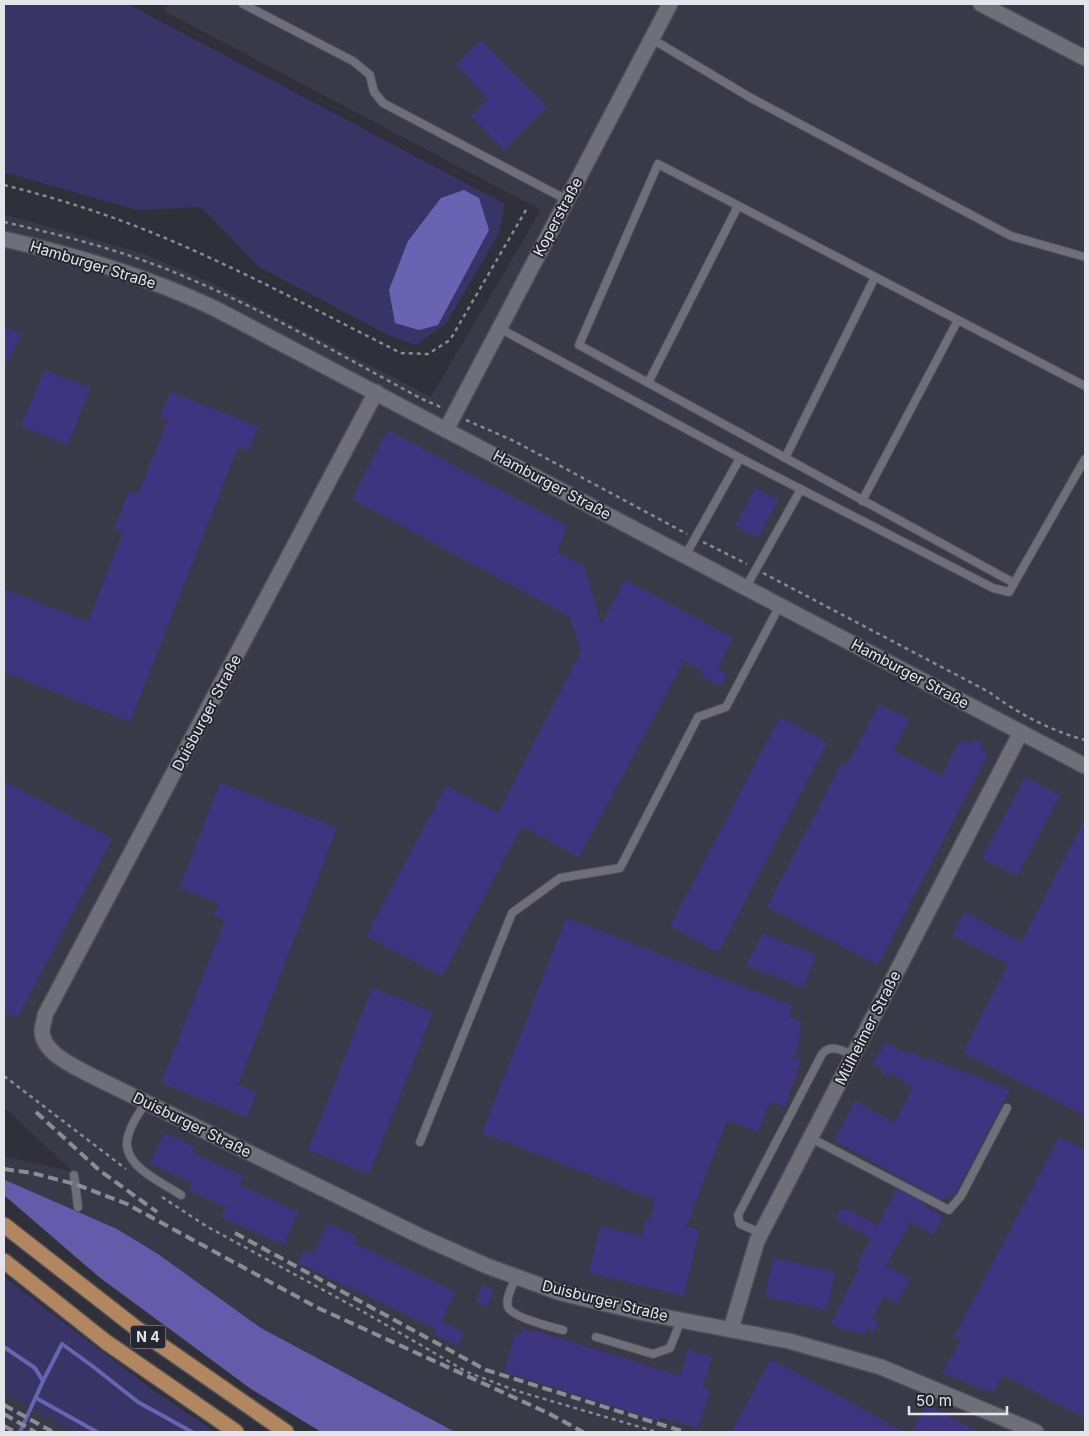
<svg xmlns="http://www.w3.org/2000/svg" width="1089" height="1436" font-family="Inter,sans-serif">
<rect width="100%" height="100%" fill="#30303a"/>
<g fill="#393a48">
<polygon points="168,4 1085,4 1085,1432 455,1432 261,1328 158,1254 117,1229 4,1180 4,1156 73,1172 4,1107 4,214 145,254 218,286 431,397 541,210 164,11"/>
<polygon points="4,1392 73,1432 4,1432"/>
</g>
<g fill="#393466">
<polygon points="4,4 128,4 505,204 499,233 446,324 416,345 390,336 259,267 201,207 136,210 4,172"/>
<polygon points="4,1277 150,1388 215,1432 73,1432 4,1392"/>
</g>
<polygon fill="#645cab" points="5,1180 117,1229 158,1254 261,1328 455,1432 321,1432 251,1389 99,1277 5,1196"/>
<polygon fill="#6a63b2" points="464,190 479,198 489,230 438,325 419,330 395,323 389,290 408,241 441,198"/>
<g fill="none" stroke-linecap="round" stroke-linejoin="round">
<g stroke="#6a63b2" stroke-width="4">
<polyline points="4,1347 35,1368 43,1381 20,1432"/>
<polyline points="43,1381 62,1344 91,1365 138,1402 192,1432"/>
<polyline points="36,1398 97,1432"/>
</g>
</g>
<g fill="#3e347f">
<polygon points="481,40 547,107 504,150 471,116 488,99 456,65"/>
<polygon points="4,326 21,335 4,368"/>
<polygon points="44,370 90,388 68,445 21,426"/>
<polygon points="170,392 258,427 248,451 238,447 130,722 4,672 4,589 88,622 123,532 114,529 129,491 138,494 168,419 160,416"/>
<polygon points="387,430 567,526 557,553 584,566 601,624 625,580 733,638 717,669 727,674 721,686 701,676 704,671 684,661 579,857 522,826 442,976 366,936 446,786 498,813 581,651 569,616 352,499"/>
<polygon points="755,488 778,500 758,538 735,526"/>
<polygon points="879,704 909,720 893,751 941,776 960,740 970,745 973,739 983,745 981,750 988,754 878,965 767,907 842,762 847,765"/>
<polygon points="780,717 827,743 718,953 670,926"/>
<polygon points="1025,777 1060,796 1017,876 982,858"/>
<polygon points="4,781 112,839 17,1018 4,1012"/>
<polygon points="220,783 337,828 238,1085 257,1092 247,1117 161,1083 225,920 213,915 218,903 179,888"/>
<polygon points="1085,819 1085,1116 963,1052 1008,964 952,935 964,912 1021,942"/>
<polygon points="566,918 793,1006 789,1017 802,1022 797,1037 801,1038 794,1057 801,1060 785,1107 770,1101 758,1132 727,1120 686,1227 699,1230 684,1296 589,1273 600,1226 641,1236 646,1219 650,1220 655,1200 482,1133"/>
<polygon points="763,934 816,955 803,988 746,965"/>
<polygon points="372,988 433,1012 369,1174 308,1150"/>
<polygon points="885,1042 907,1054 908,1051 927,1061 928,1058 1010,1090 955,1194 941,1200 834,1140 855,1101 895,1123 913,1087 891,1074 883,1077 883,1070 873,1065"/>
<polygon points="164,1133 195,1147 192,1153 243,1176 239,1185 298,1212 284,1245 221,1217 226,1207 188,1190 192,1182 150,1164"/>
<polygon points="1059,1137 1085,1150 1085,1418 1003,1375 993,1393 942,1373 961,1340 954,1336"/>
<polygon points="897,1189 927,1205 924,1206 943,1217 933,1235 910,1222 886,1266 910,1279 897,1303 884,1296 872,1319 879,1322 873,1332 867,1328 863,1336 850,1329 848,1332 831,1323 859,1268 856,1266 871,1238 836,1219 842,1207 877,1226"/>
<polygon points="328,1223 356,1236 353,1243 455,1292 441,1322 463,1333 457,1346 433,1334 436,1329 298,1263 304,1250 313,1254"/>
<polygon points="773,1258 835,1272 827,1310 765,1297"/>
<polygon points="482,1285 493,1289 487,1306 476,1302"/>
<polygon points="522,1329 532,1332 533,1330 680,1376 688,1350 712,1357 703,1387 710,1390 698,1428 660,1417 659,1421 504,1372 515,1334 520,1336"/>
<polygon points="771,1359 904,1432 731,1432"/>
<polygon points="927,1404 977,1432 911,1432"/>
</g>
<g fill="none" stroke-linecap="round" stroke-linejoin="round">
<g stroke="#4d4d56" stroke-width="10">
<g id="service">
<polyline points="243,4 353,61 370,75 374,92 383,103 567,200"/>
<polyline points="652,39 751,98 1011,236 1085,257"/>
<polyline points="499,328 740,458 993,588 1009,592 1085,459"/>
<polyline points="648,383 738,206"/>
<polyline points="785,458 875,277"/>
<polyline points="862,501 958,320"/>
<polyline points="685,556 740,458"/>
<polyline points="1014,583 579,345 658,164 1085,386"/>
<polyline points="746,587 801,489"/>
<path d="M 146,1102 C 140,1112 132,1122 129,1133 C 117,1164 160,1181 181,1195"/>
<polyline points="811,1138 949,1210 961,1196 1007,1108"/>
<polyline points="420,1142 512,913 560,878 620,868 698,717 726,707 780,605"/>
<polyline points="74,1175 78,1207"/>
<path d="M 761,1233 L 740,1224 L 738,1215 L 822,1054 C 831,1043 843,1051 854,1056"/>
<path d="M 516,1277 C 513,1285 505,1298 508,1307 C 512,1317 551,1327 563,1330"/>
<polyline points="596,1337 653,1354 670,1348 681,1320"/>
</g>
</g>
<g stroke="#4d4d56" stroke-width="18">
<g id="minor">
<polyline points="981,4 1085,58"/>
<path d="M 376,392 L 45,1015 C 45,1020 42,1026 42,1031 C 43,1053 72,1065 88,1074 L 422,1237 L 487,1266 L 561,1293 L 644,1313 L 789,1341 L 881,1367 L 1036,1432"/>
<polyline points="446,430 670,4"/>
<polyline points="731,1329 757,1241 1021,732"/>
</g>
</g>
<g stroke="#4d4d56" stroke-width="18">
<path id="tertiary" d="M 4,239 C 77,256 146,276 214,308 L 1085,766"/>
</g>
<g stroke="#4d4d56" stroke-width="18">
<g id="trunk">
<polyline points="4,1225 136,1328 286,1432"/>
<polyline points="4,1261 106,1342 236,1432"/>
</g>
</g>
<g stroke="#898a92" stroke-width="2.5" stroke-dasharray="4 4" stroke-linecap="butt">
<path d="M 4,185 C 52,197 101,212 148,231 C 235,266 317,311 401,353 L 428,354 L 450,340 L 526,210"/>
<path d="M 4,222 C 61,235 117,249 171,271 C 258,306 340,355 422,399 L 443,408"/>
<polyline points="466,420 514,441 687,534"/>
<polyline points="703,542 747,564"/>
<path d="M 763,573 L 989,692 C 1017,713 1051,731 1085,740"/>
<polyline points="4,1076 126,1169"/>
<polyline points="162,1197 206,1226 369,1315 467,1372 517,1391 657,1432"/>
</g>
<use href="#service" stroke="#6f6f7a" stroke-width="8"/>
<use href="#minor" stroke="#6f6f7a" stroke-width="15"/>
<use href="#tertiary" stroke="#6f6f7a" stroke-width="15"/>
<use href="#trunk" stroke="#b2865e" stroke-width="15"/>
<g stroke="#8c8c94" stroke-width="4" stroke-dasharray="10 5" stroke-linecap="butt">
<polyline points="36,1112 99,1170 157,1212"/>
<polyline points="4,1169 32,1173 75,1184 127,1204 316,1307 548,1413 583,1432"/>
<polyline points="235,1233 486,1370 685,1432"/>
<polyline points="4,1405 53,1432"/>
<polyline points="4,1414 35,1432"/>
<polyline points="4,1426 15,1432"/>
</g>
</g>
<g text-anchor="middle" stroke-width="4" stroke-linejoin="round" paint-order="stroke">
<rect fill="#262630" stroke="#abacb3" stroke-width="1" x="130.5" y="1325.5" width="35" height="23" rx="4"/>
<g font-size="14" font-weight="bold" fill="#e4e5eb">
<text x="148" y="1342">N 4</text>
</g>
<g font-size="15" fill="#e4e5eb" stroke="#262630">
<text transform="translate(558 217) rotate(-62)" y="5">Koperstraße</text>
<text transform="translate(93 265) rotate(17)" y="5">Hamburger Straße</text>
<text transform="translate(552 485) rotate(28)" y="5">Hamburger Straße</text>
<text transform="translate(910 674) rotate(28)" y="5">Hamburger Straße</text>
<text transform="translate(207 713) rotate(-62)" y="5">Duisburger Straße</text>
<text transform="translate(868 1028) rotate(-63)" y="5">Mülheimer Straße</text>
<text transform="translate(192 1125) rotate(26)" y="5">Duisburger Straße</text>
<text transform="translate(605 1301) rotate(14)" y="5">Duisburger Straße</text>
</g>
</g>
<rect width="1089" height="1436" fill="none" stroke="#e4e5eb" stroke-width="10"/>
<path d="M909 1406v8h98v-8" fill="none" stroke="#e4e5eb" stroke-width="2.5"/>
<text x="916" y="1406" font-size="15" fill="#e4e5eb" stroke="#262630" stroke-width="4" paint-order="stroke">50 m</text>
</svg>
